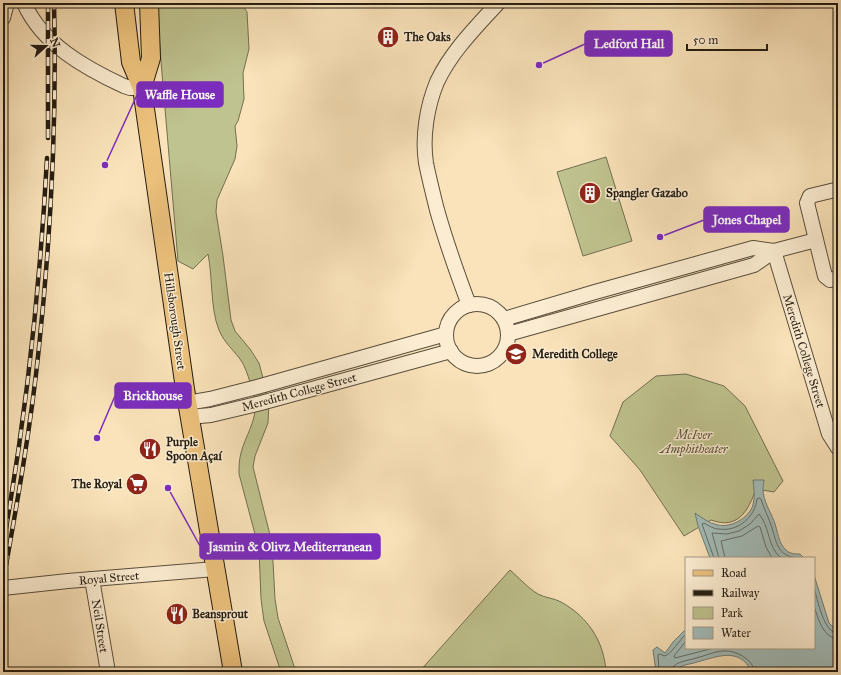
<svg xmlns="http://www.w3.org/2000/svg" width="841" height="675" font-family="'IM FELL Great Primer',serif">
<rect width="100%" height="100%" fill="#fae3ba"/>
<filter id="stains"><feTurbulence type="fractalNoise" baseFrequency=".005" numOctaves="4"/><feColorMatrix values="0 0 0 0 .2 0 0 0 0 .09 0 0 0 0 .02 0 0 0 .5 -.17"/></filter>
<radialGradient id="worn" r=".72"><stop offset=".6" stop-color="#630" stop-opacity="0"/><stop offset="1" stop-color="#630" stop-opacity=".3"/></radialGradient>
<g fill="#bfc38f" stroke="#727050">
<path d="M 156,3 L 241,3 L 247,12 L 249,49 L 243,73 L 244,99 L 238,121 L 235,126 L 237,146 L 235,159 L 217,200 L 216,212 L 223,256 L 231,320 L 235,331 L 250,349 L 259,363 L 269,401 L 268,423 L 255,456 L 253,467 L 272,543 L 275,599 L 278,618 L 296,672 L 281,672 L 264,621 L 261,599 L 259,549 L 239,474 C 239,467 239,460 241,453 C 245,436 257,421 255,403 C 253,392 248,372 242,362 C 235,351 224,343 219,330 C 210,308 213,278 208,254 L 193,269 L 178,261 Z"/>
<polygon points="606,157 632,241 583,256 557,172"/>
<path d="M 686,374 L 724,386 L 745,406 L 783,481 L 774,492 L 756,489 C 748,511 738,530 711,520 L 684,536 L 640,470 L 610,436 L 623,402 L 656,376 Z"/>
<path d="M 510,570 C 518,577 528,588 538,594 C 545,598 554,598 561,602 C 588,617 604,641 606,672 L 419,672 Z"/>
</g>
<g fill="#a2bcb9" stroke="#707c76">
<path d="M 753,480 L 764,480 C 764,483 763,486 763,489 C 763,500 770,511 774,521 C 778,531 778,543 786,550 C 790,554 795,554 800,554 L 804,558 L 710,558 L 698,526 L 695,513 C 702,518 709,523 718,525 C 731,528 749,518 753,505 C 755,497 754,488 753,480 Z"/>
<path d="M 814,575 L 829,623 L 838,632 L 838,672 L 752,672 C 739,646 717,657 697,662 C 692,664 687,664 682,666 C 678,668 675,671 671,672 C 666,673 660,672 656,672 L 653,650 L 657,647 L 665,653 L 673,642 L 686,629 L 686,648 L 814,648 Z"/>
</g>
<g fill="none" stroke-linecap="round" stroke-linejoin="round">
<g stroke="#646c66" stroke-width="1">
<path d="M 714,558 L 702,524 L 704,523 C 709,526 714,529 719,529 C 738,532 755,517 757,499 L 759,498 L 761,499 C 764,509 768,516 771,525 C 777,542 776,556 798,558"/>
<path d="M 719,558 L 712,533 L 727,534 L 739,531 L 750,524 L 759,514 C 770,526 767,547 781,558"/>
<polyline points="725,558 721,541 742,536 758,526 760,527 766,547 772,558"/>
<path d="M 814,588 C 818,600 823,632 838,634"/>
<path d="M 814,606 C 818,618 823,638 838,639"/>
<polyline points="686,641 674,656 675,658 714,648"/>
<path d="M 659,672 L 658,655 L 660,654 L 664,656 C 671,655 680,639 686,634"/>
<path d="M 671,672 C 672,661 688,661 696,658 C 705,656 715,651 724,651 C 735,650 753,659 755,672"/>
</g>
<g stroke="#5a4e3c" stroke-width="16">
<g id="minor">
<path d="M 24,3 C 42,44 85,68 124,86 L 130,88 L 142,88"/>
<polyline points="3,18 7,3"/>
<polyline points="838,192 835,190 810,196 807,203 825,276 830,280 838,278"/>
<polyline points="774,251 829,434 838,448"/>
<circle cx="477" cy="335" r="31"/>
<path d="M 469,305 C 457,273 446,242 437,210 C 433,194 429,178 426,163 C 422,137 427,106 437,82 C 451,52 476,27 498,3"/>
<polyline points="504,319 595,292 753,248 774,251"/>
<polyline points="508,334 754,265 774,251 816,240"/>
<polyline points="187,403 210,399 257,387 446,334"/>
<polyline points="189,417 211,415 261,403 451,351"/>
<polyline points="92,579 108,672"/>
<polyline points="3,588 68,581 215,569"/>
</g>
</g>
<g stroke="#251d12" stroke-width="20">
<g id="major">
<polyline points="124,3 131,62 142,88 185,389 233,672"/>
<polyline points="142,88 151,58 149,3"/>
</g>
</g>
<use href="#minor" stroke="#fcedd2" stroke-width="14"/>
<use href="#major" stroke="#edc27d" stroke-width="18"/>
<g stroke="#251d12" stroke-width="4.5">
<g id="rail">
<polyline points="48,138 48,3"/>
<path d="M 3,545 C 26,417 40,288 47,158"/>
<path d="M 3,582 C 17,504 31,426 39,347 C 51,233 57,118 54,3"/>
</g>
</g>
<use href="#rail" stroke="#fcedd2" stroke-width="3" stroke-dasharray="9" stroke-linecap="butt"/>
</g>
<defs>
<g id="building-disc" transform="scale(1.15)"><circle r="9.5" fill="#8f2418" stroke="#fcedd2"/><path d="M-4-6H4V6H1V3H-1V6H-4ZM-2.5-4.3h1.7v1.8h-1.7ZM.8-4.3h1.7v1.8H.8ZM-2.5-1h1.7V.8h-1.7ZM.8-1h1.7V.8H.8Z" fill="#fff"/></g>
<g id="university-disc" transform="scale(1.15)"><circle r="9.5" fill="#8f2418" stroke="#fcedd2"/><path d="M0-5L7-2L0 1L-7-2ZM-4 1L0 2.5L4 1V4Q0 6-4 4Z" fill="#fff"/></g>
<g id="restaurant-disc" transform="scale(1.15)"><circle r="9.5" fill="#8f2418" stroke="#fcedd2"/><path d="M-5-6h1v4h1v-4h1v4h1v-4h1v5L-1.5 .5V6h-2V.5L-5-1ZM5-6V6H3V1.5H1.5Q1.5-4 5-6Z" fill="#fff"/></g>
<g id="supermarket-disc" transform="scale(1.15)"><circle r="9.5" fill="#8f2418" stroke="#fcedd2"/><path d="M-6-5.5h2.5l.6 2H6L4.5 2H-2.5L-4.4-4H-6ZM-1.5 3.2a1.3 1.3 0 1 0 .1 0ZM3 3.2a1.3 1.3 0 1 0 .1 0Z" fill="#fff"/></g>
</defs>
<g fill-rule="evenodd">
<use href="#building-disc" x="388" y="37"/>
<use href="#building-disc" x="590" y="193"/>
<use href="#university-disc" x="516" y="354"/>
<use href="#restaurant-disc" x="150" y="449"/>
<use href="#supermarket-disc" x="137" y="484"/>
<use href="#restaurant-disc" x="177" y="614"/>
</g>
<g text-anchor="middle" stroke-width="3" stroke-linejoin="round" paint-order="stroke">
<g font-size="12" font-weight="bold" fill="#251d12" stroke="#fcedd2" text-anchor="start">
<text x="404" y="41">The Oaks</text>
<text x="606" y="197">Spangler Gazabo</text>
<text x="532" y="358">Meredith College</text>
<text x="166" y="446">Purple<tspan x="166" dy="14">Spoon Açaí</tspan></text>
<text x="122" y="488" text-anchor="end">The Royal</text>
<text x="192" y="618">Beansprout</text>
</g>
<g font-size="12" fill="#251d12" stroke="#fcedd2">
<text transform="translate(175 321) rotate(82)" y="4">Hillsborough Street</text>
<text transform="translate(804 351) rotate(73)" y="4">Meredith College Street</text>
<text transform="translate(299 392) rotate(-15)" y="4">Meredith College Street</text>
<text transform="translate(109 578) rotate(-5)" y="4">Royal Street</text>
<text transform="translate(100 626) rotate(81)" y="4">Neil Street</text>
</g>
<g font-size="12" font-style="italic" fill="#534f38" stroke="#fcedd2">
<text x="694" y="439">McIver<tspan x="694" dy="14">Amphitheater</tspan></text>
</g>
</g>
<path fill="none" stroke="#7b2cbf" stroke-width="1.5" d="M539 65L585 44M105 165L137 95M660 237L704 220M97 438L115 396M168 488L200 546"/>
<g fill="#7b2cbf" stroke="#fcedd2" stroke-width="1.5">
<circle cx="539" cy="65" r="4"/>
<circle cx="105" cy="165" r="4"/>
<circle cx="660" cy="237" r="4"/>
<circle cx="97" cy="438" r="4"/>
<circle cx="168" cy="488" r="4"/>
</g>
<g fill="#7b2cbf" stroke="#7b2cbf" stroke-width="1.5">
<rect x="585" y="31" width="87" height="25" rx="4"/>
<rect x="137" y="82" width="86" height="25" rx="4"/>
<rect x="704" y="207" width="85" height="25" rx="4"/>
<rect x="115" y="383" width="76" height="25" rx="4"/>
<rect x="200" y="534" width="180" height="25" rx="4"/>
</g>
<g font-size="13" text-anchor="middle" font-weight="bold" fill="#fff">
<text x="629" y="48">Ledford Hall</text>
<text x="180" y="99">Waffle House</text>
<text x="747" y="224">Jones Chapel</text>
<text x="153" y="400">Brickhouse</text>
<text x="290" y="551">Jasmin &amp; Olivz Mediterranean</text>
</g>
<rect width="841" height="675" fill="none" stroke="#fae3ba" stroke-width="16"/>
<rect x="4" y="4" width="833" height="667" fill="none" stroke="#251d12" stroke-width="2"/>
<rect x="8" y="8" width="825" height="659" fill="none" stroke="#251d12"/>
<rect x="685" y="557" width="130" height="92" fill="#fcedd2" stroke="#a69a85"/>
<rect x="693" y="570" width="20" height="6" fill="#edc27d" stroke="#a69a85"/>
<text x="721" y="577" font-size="12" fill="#251d12">Road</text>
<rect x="693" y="590" width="20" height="6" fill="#251d12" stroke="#a69a85"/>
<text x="721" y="597" font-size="12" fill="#251d12">Railway</text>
<rect x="693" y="607" width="20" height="12" fill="#bfc38f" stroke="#a69a85"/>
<text x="721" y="617" font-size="12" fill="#251d12">Park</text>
<rect x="693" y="627" width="20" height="12" fill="#a2bcb9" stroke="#a69a85"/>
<text x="721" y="637" font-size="12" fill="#251d12">Water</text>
<g transform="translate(46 46) rotate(69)" stroke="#fcedd2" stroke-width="3" paint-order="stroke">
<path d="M0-3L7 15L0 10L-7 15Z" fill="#251d12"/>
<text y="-6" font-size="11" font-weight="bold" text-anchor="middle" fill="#251d12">N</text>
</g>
<path d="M687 44v6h80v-6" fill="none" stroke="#251d12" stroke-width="2"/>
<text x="693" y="44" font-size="12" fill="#251d12" stroke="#fcedd2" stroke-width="3" paint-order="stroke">50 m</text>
<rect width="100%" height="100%" filter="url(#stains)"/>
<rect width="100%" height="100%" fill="url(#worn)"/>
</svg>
